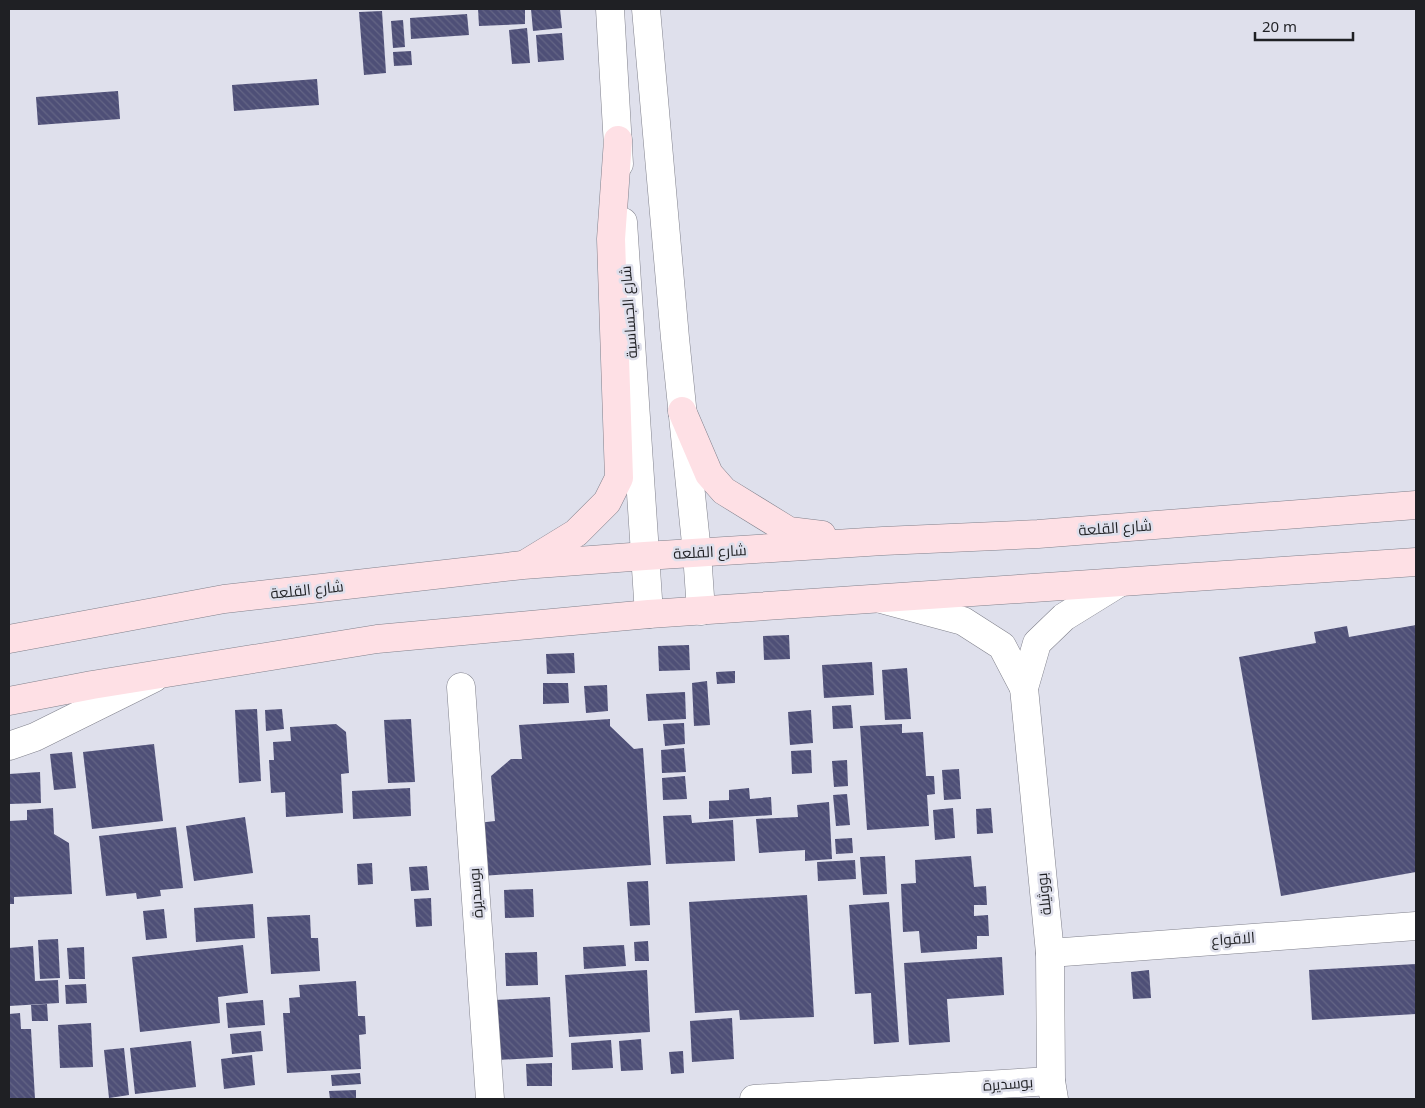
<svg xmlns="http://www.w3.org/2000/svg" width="1425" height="1108" font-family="'Noto Sans',Cairo,sans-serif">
<defs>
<pattern id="building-back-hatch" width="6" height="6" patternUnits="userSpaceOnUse" patternTransform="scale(1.25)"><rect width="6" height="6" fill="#4e4f77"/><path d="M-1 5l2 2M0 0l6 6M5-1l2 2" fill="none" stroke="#646585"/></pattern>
</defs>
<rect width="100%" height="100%" fill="#dfe0ec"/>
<g fill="url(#building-back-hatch)">
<polygon points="478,9 525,9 525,24 479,26"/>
<polygon points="531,9 560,9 562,28 533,31"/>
<polygon points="382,11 386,73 364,75 359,12"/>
<polygon points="467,14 469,35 411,39 410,18"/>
<polygon points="403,20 405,47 393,48 391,21"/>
<polygon points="527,28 530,63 512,64 509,30"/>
<polygon points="562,33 564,60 538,62 536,35"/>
<polygon points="411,51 412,65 394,66 393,52"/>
<polygon points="317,79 319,105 234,111 232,85"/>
<polygon points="118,91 120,119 38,125 36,97"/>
<polygon points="1416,625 1416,872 1281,896 1239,657 1316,643 1314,632 1347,626 1349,637"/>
<polygon points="789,635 790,659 764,660 763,636"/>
<polygon points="689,645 690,670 659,671 658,646"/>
<polygon points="574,653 575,673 547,674 546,654"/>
<polygon points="872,662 874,695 824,698 822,665"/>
<polygon points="907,668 911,719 885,720 882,670"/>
<polygon points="735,671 735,683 717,684 716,672"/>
<polygon points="707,681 710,725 694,726 692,683"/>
<polygon points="543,683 568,683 569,703 543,704"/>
<polygon points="607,685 608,711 586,713 584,686"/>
<polygon points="685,692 686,719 648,721 646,694"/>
<polygon points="851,705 853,728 833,729 832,706"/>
<polygon points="257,709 261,781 239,783 235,710"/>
<polygon points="282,709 284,729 266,731 265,710"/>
<polygon points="811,710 813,743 790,745 788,712"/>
<polygon points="411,719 415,782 388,783 384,720"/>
<polygon points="610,719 610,726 634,749 643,748 651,865 481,876 478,823 495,821 491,776 511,759 522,759 519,725"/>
<polygon points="684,723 685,744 665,746 663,724"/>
<polygon points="336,724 346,732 349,773 341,774 343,813 286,817 285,792 271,793 269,760 274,760 273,742 291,741 290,727"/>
<polygon points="902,724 902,733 923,732 926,776 934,776 935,794 927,795 929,826 867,830 860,726"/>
<polygon points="154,744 163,821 92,829 83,752"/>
<polygon points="684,748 686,772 662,773 661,750"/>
<polygon points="811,750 812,773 792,774 791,751"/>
<polygon points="72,752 76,788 54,790 50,754"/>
<polygon points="847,760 848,786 834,787 832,761"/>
<polygon points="959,769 961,799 944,800 942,770"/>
<polygon points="40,772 41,803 9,804 9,774"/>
<polygon points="685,776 687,799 663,800 662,778"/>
<polygon points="410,788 411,816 353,819 352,791"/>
<polygon points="749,788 750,799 771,797 772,815 709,819 709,801 729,800 729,790"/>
<polygon points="847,794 850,825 836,826 833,795"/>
<polygon points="829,802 832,859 805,861 805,850 759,853 756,819 798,817 797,805"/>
<polygon points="53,808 54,834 69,843 72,894 14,897 14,904 9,904 9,821 27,820 27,810"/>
<polygon points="953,808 955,838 935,840 933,810"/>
<polygon points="991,808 993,833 977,834 976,809"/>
<polygon points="691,815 692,823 733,820 735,861 666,864 663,816"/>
<polygon points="245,817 253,873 194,881 186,826"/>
<polygon points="176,827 183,888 160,890 161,896 137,899 136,893 106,896 99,836"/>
<polygon points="852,838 853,853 836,854 835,839"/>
<polygon points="885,856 887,894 863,895 860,857"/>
<polygon points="971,856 974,887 986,886 987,905 974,905 974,916 988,915 989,936 977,936 977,949 921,953 919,931 903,932 901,884 916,883 915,860"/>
<polygon points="855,860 856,879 818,881 817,862"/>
<polygon points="372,863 373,884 358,885 357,864"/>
<polygon points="427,866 429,890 411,891 409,867"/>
<polygon points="648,881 650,925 630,926 627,882"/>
<polygon points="533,889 534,917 505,918 504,890"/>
<polygon points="807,895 814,1017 740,1020 739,1010 695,1013 689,902"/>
<polygon points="431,898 432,926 416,927 414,899"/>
<polygon points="889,902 899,1042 874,1044 871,993 855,994 849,905"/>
<polygon points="253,904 255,938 196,942 194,908"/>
<polygon points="164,909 167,938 146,940 143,911"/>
<polygon points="310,915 311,938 318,938 320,971 271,974 267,917"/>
<polygon points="58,939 60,978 40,979 38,940"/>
<polygon points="648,941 649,961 635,961 634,942"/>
<polygon points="243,945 248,993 218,997 220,1023 140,1032 132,957"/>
<polygon points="624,945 626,966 584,969 583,947"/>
<polygon points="33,946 35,981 58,980 59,1003 9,1006 9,948"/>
<polygon points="84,947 85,979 69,979 67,948"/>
<polygon points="537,952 538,985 506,986 505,953"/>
<polygon points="1002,957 1004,995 947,999 950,1042 909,1045 904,963"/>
<polygon points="1416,964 1416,1014 1312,1020 1309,970"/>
<polygon points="647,970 650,1032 569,1037 565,975"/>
<polygon points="1149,970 1151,998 1133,999 1131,972"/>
<polygon points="356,981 358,1016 365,1016 366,1034 359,1035 361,1069 287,1073 283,1013 290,1013 289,998 300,997 299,985"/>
<polygon points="86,984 87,1003 66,1004 65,985"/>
<polygon points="550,997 553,1057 498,1060 495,1000"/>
<polygon points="263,1000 265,1025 228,1028 226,1003"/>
<polygon points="47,1004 48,1021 32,1021 31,1005"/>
<polygon points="20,1013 21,1029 31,1029 35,1099 9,1099 9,1014"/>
<polygon points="732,1018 734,1059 692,1062 690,1021"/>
<polygon points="91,1023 93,1067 60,1068 58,1025"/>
<polygon points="261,1031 263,1051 232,1054 230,1034"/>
<polygon points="641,1039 643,1070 621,1071 619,1041"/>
<polygon points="611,1040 613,1068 572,1070 571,1043"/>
<polygon points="191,1041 196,1087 135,1094 130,1048"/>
<polygon points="124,1048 129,1095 109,1098 104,1050"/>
<polygon points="683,1051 684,1073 671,1074 669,1052"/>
<polygon points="252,1055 255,1085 224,1089 221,1059"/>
<polygon points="552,1063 552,1086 527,1086 526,1064"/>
<polygon points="360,1073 361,1084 332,1086 331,1075"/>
<polygon points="356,1090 356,1099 330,1099 329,1091"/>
</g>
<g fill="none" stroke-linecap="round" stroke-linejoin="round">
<g stroke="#80818c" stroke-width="29">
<g id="minor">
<polyline points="881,599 963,621 1002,646 1024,688"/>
<polyline points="461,687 490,1099"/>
<polyline points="9,746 35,737 154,678"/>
<polyline points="1050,953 1416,926"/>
<polyline points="754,1099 1051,1081"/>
<polyline points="1054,1099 1051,1081 1050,953 1024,688 1037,643 1064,617 1119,583"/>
</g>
</g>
<g stroke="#80818c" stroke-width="29">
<g id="tertiary">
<polyline points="610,9 619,164"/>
<polyline points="646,9 675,338 697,553 701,611"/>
<polyline points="623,222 649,614"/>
</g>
</g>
<g stroke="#80818c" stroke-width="29">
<g id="secondary">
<polyline points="682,411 709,474 724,491 789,531 822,535"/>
<polyline points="527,563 576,533 607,502 619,478 611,239 618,140"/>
<polyline points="9,639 224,599 523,565 645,556 883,541 1038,534 1416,505"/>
<polyline points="9,701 92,685 377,639 649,614 1416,562"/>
</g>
</g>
<use href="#minor" stroke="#fff" stroke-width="28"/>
<use href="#tertiary" stroke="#fff" stroke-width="28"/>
<use href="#secondary" stroke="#fee0e5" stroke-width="28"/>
</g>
<g text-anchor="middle" stroke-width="5" stroke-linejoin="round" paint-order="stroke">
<g font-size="15" fill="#1f2024" stroke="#dfe0ec">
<text transform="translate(629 312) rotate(-94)" y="5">شارع الجساسية</text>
<text transform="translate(1115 528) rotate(-4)" y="5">شارع القلعة</text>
<text transform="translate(710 552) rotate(-3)" y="5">شارع القلعة</text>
<text transform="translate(307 590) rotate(-6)" y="5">شارع القلعة</text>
<text transform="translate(476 893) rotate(-94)" y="5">بوسديرة</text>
<text transform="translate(1044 894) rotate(-96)" y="5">بووثيلة</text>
<text transform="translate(1233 939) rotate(-4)" y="5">الاقواع</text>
<text transform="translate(1008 1084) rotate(-4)" y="5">بوسديرة</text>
</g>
</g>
<rect width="1425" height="1108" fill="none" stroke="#1f2024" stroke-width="20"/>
<path d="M1255 32v8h98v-8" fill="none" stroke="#1f2024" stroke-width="2.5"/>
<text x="1262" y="32" font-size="15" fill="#1f2024" stroke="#dfe0ec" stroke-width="4" paint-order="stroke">20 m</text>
</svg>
